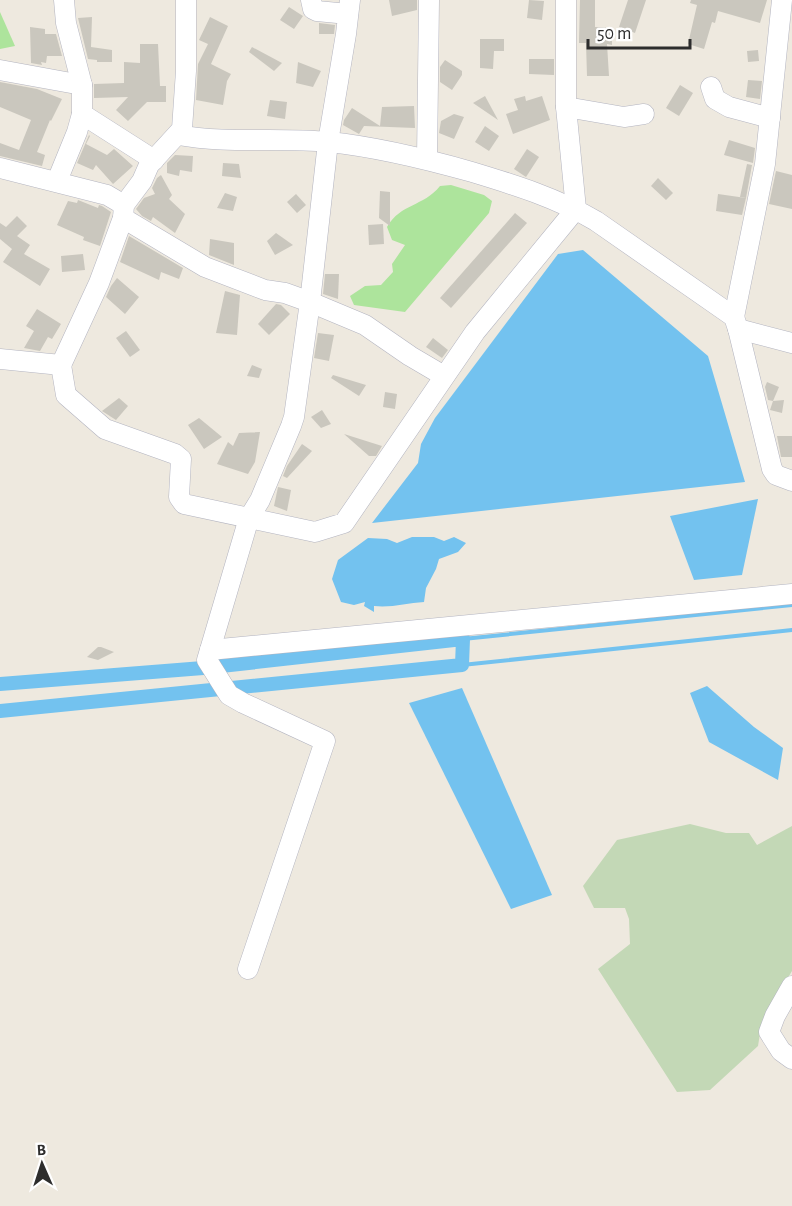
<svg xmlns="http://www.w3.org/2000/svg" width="792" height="1206" font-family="'Alegreya Sans',sans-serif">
<rect width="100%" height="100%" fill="#eee9df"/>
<g fill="#ade49c">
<polygon points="0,12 15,46 0,49"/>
<path d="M 451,185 L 484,195 L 492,201 L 489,213 L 405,312 L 354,305 L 350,296 L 365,286 L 381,285 L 393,272 L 392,264 L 405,245 L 392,240 L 387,227 C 401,203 423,207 440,186 Z"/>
</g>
<polygon fill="#c3d8b6" points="690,824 726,833 749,833 757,845 792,826 792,971 762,1021 758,1046 710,1090 677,1092 598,969 630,944 629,919 625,908 594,908 583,886 617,840"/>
<g fill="#73c2ef">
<polygon points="583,250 708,356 745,482 372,523 418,463 421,444 435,418 558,254"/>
<polygon points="758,499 742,575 694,580 670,516"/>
<path d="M 412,537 L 434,537 L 444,541 L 454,537 L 466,543 L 458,552 L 439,559 L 436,569 L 426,588 L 424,602 C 407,603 391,608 374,606 L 374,612 L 364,606 L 365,602 L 354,605 L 341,602 L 332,579 L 338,560 L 368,538 L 387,539 L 397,543 Z"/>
<polygon points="707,686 754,727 783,748 778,780 709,742 690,693"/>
<polygon points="462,688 552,895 511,909 409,703"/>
</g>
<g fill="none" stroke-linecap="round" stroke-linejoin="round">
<g stroke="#73c2ef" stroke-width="4">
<polyline points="463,639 792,605"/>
<polyline points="462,665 792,630"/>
</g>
<polyline stroke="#73c2ef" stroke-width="14" points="0,684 203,668 463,639 462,665 0,711"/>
</g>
<g fill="#cac7be">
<polygon points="389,0 417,0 417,10 392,16"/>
<polygon points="529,0 544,1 542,20 527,18"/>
<polygon points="580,0 595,0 595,27 612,28 612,45 607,44 609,76 587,76 586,43 579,43"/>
<polygon points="628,0 646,0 635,33 619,27"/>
<polygon points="691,0 767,0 760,23 718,11 715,23 712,22 704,49 688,44 697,5 690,3"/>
<polygon points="289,7 303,16 294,29 280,20"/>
<polygon points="92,17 91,47 112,50 112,62 97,62 97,60 88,59 78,18"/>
<polygon points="210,17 228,26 211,64 231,74 227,81 223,105 196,100 198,64 208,44 199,40"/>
<polygon points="319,23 335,25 334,34 319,34"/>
<polygon points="30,27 45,29 45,34 56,34 62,56 47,56 46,63 41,62 42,65 31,63"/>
<polygon points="480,39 504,39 504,51 494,51 493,69 480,68"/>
<polygon points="140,44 158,44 160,86 166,86 166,102 147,102 128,121 116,110 128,97 94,98 94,84 124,83 124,62 140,63"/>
<polygon points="252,47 282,63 274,71 249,52"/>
<polygon points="758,50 759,61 748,62 747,51"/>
<polygon points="529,59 554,59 554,75 529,74"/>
<polygon points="445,60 462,71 462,75 452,90 440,82 440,67"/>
<polygon points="298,62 321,71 313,87 296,83"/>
<polygon points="748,80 762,81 760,99 746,97"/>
<polygon points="0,82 37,89 62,99 51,121 50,120 37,152 45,155 42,166 0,156 0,143 19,150 31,120 0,107"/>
<polygon points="680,85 693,93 679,116 666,108"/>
<polygon points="485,96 498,120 473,103"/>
<polygon points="525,96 526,101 542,96 550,120 513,134 506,114 518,110 514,99"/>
<polygon points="270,100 287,102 285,119 267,116"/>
<polygon points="414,106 415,128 364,126 359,134 343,125 344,120 352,108 380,126 382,107"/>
<polygon points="454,114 464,117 454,139 439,133 441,121"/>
<polygon points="485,126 499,136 489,151 475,142"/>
<polygon points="89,135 90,136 86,144 107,155 114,149 133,166 113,184 96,165 93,170 77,163"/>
<polygon points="729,140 755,148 753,163 724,155"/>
<polygon points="527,149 539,157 526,177 514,169"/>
<polygon points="175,155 193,156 192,172 180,170 179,176 167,173 167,163"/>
<polygon points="223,163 239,164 241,178 222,176"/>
<polygon points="747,164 752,165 746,198 740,197"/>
<polygon points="776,171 792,175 792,209 769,204"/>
<polygon points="161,175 172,195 169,199 185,214 175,233 153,217 151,221 142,216 136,209 144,198 155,194 152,188 157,178"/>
<polygon points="658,178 673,193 666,200 651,186"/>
<polygon points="380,191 390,192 390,226 379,218"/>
<polygon points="225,193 237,197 233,211 217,208"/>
<polygon points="296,194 306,205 297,213 287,202"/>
<polygon points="718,194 746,198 742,215 716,211"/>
<polygon points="78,200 98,208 99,205 102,206 111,212 100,246 83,240 84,237 57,225 68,201 77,203"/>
<polygon points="515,213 527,223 451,308 440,298"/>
<polygon points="17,216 27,226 17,236 30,245 24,254 50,269 40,286 3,262 12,249 0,239 0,223 6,227"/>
<polygon points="383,224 384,244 369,245 368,225"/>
<polygon points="276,233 293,245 275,255 267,241"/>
<polygon points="129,236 183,268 179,279 161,272 159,280 120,262"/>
<polygon points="210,239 234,243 234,265 209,255"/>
<polygon points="83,254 85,270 62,272 61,256"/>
<polygon points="325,274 339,274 338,299 323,294"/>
<polygon points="117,278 139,297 125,314 106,297 111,286"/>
<polygon points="225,291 240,295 237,335 216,333"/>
<polygon points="276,304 281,305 290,314 269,335 258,324"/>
<polygon points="37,309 61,324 52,339 48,337 40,351 24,348 34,331 26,326"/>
<polygon points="126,331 140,350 130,357 116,338"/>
<polygon points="318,333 334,335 329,361 314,358"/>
<polygon points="433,338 448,350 442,358 426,347"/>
<polygon points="252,365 262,369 259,378 247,376"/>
<polygon points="333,375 366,385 359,396 331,378"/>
<polygon points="767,382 779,387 773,401 768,400 765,387"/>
<polygon points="385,392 397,394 395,409 383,407"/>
<polygon points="119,398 128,406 116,420 102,411"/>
<polygon points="784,400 782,413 770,410 773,401"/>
<polygon points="322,410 331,424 321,428 311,417"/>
<polygon points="199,418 222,437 204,449 188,425"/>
<polygon points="260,432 255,462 248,474 217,464 228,442 233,446 239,433"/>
<polygon points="344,434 382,446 376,456 369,456"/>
<polygon points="777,436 792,436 792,457 781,457"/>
<polygon points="302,444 312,451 287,478 283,476 287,466"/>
<polygon points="278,487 291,490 287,511 274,506"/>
<polygon points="98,647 101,647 114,652 98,660 87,657"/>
</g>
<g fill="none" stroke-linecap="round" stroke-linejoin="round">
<g stroke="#b3b4c0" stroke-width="21">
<g id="minor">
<polyline points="311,0 313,9 317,11 348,14"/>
<polyline points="0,70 82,85"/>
<polyline points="711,87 715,99 729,107 770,118"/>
<polyline points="566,107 624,117 644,114"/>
<polyline points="82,114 154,160"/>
<path d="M 178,135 C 228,144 278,137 329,142 C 377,147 426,159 472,172 C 515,185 557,198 596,221 L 734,317 L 738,329 L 792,343"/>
<polyline points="427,159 429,0"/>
<polyline points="0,168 107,195 124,205"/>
<polyline points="57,181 77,132 82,114 82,85 66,23 64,0"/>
<polyline points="123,218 205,267 265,290 285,293 310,302 365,325 410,356 444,376"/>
<polyline points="734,317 765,164 782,0"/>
<polyline points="738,329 772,469 776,475 792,481"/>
<polyline points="0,359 61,365 66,395 105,429 175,454 181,459 179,497 184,504 315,532 344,523 475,332 576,209 566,107 566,0"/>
<polyline points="61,365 99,283 123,218 124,205 142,181 149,165 182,129 186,71 186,0"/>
<polyline points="210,650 792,594"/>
<polyline points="248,969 325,741 243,703 229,695 207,660 249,518 260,500 291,426 294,417 310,302 328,142 346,34 350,0"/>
<polyline points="792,986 775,1016 769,1032 781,1051 792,1059"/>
</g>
</g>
<use href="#minor" stroke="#fff" stroke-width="20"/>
</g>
<g transform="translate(42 1164) rotate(357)" stroke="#ffffff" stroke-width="4.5" paint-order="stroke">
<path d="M0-4.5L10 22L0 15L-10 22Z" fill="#2d2d2d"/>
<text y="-9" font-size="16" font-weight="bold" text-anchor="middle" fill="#2d2d2d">B</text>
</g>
<path d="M588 39v9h102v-9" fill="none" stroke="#2d2d2d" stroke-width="3"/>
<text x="597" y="39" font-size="18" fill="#2d2d2d" stroke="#ffffff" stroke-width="4.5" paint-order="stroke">50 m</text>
</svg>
